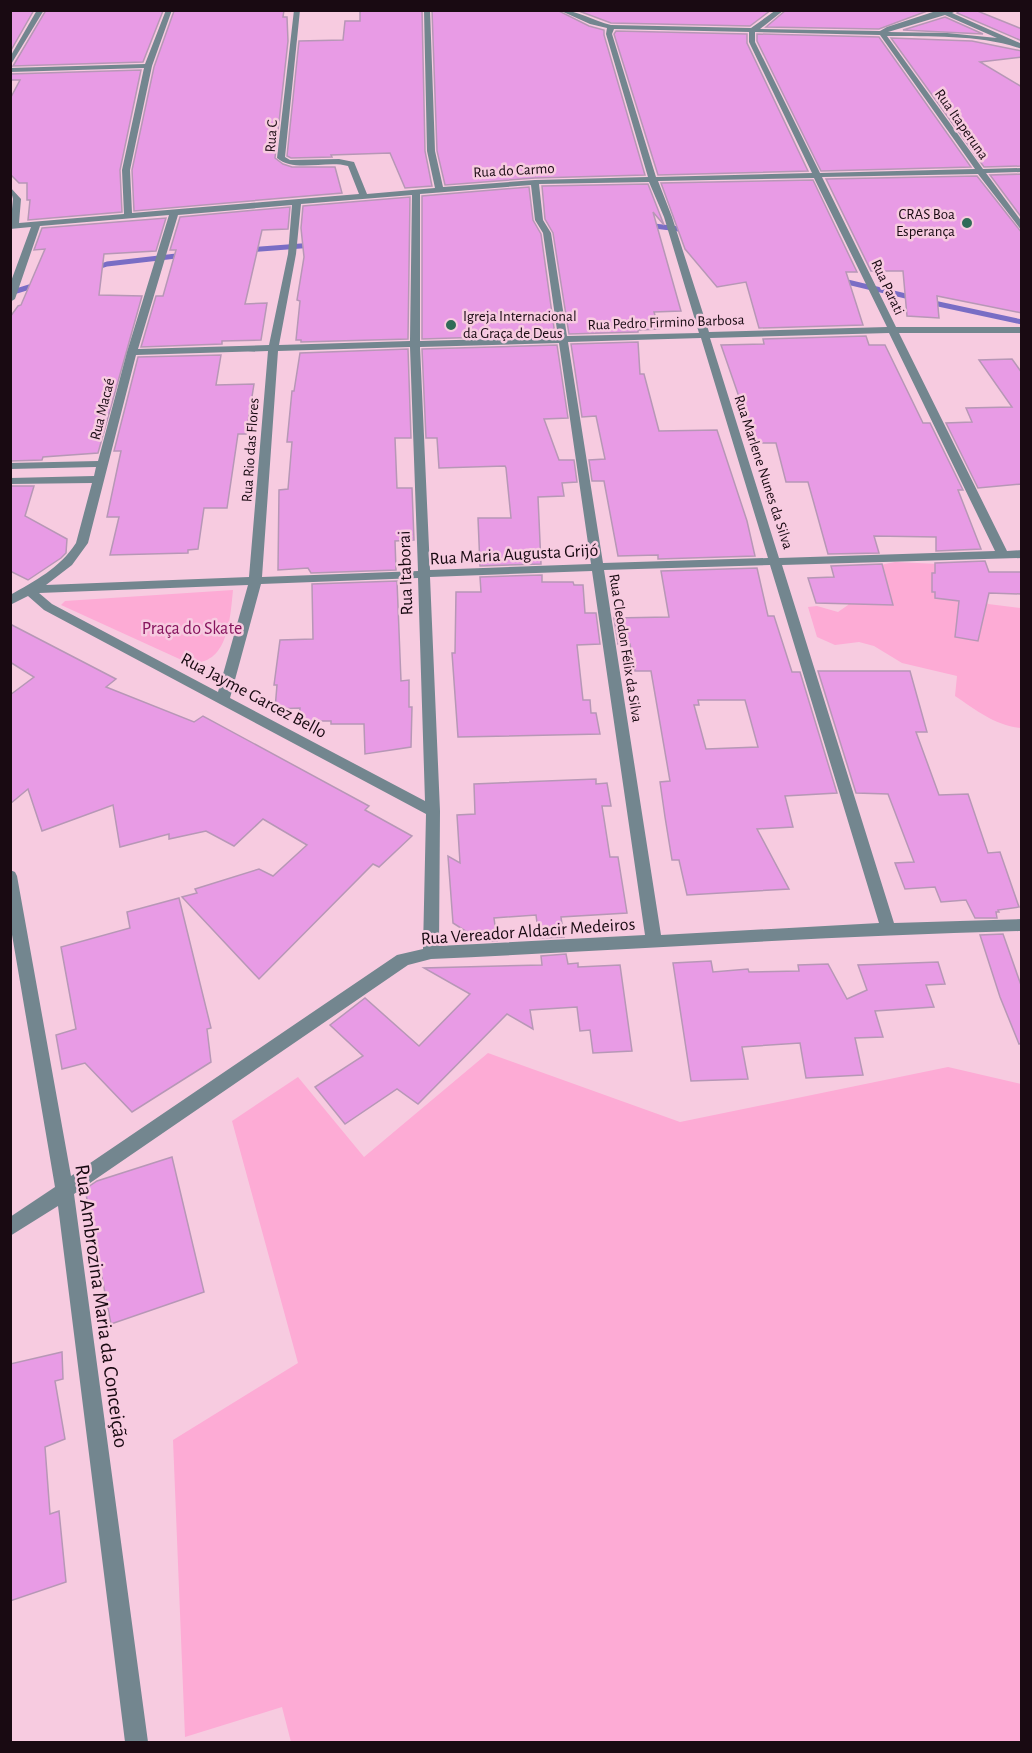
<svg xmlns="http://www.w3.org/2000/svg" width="1032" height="1753" font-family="'Alegreya Sans',sans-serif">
<rect width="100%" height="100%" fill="#f7cbe0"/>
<g fill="#fdabd5">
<path d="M 895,562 L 939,564 L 982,594 L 988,604 L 1021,608 L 1021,728 C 996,726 976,710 955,696 L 957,676 L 902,663 L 874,646 L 859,642 L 835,645 L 817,637 L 808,607 L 817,606 L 838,612 L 848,605 L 848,595 L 880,565 Z"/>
<path d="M 233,590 C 230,620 228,669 186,662 L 61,605 L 65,601 Z"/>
<polygon points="488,1053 680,1122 948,1067 1021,1084 1021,1742 291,1742 282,1707 185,1737 173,1440 298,1363 232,1121 298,1077 364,1157"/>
</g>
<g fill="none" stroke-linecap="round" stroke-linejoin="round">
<g stroke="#796dc5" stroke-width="5">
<polyline points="646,225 687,230"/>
<polyline points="246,250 314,245"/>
<polyline points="92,269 107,264 185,255"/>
<polyline points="839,280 914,298"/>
<polyline points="10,293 39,284"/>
<polyline points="929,302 1022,322"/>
</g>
</g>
<g fill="#e89be5" stroke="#b797b6" stroke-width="1.5" fill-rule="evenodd">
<polygon points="10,10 34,10 10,52"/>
<polygon points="46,10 152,10 163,11 143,62 13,66"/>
<polygon points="284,10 283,17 287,17 288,41 275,158 283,164 292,167 335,167 342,193 134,211 132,170 154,67 174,11"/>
<polygon points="360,10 422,10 425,151 432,186 405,188 390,153 331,155 332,157 291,158 287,156 299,41 343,40 345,21 360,21"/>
<polygon points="432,10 557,10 589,26 604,30 604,35 645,175 535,178 445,185 437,151"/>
<polygon points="576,10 771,10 750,26 611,23"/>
<polygon points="786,10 930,10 879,29 766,27"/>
<polygon points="960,10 975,10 1022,29 1022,41 957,13"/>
<polygon points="945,17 983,34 903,30"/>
<polygon points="616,31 747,34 747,43 808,171 658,175 614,34"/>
<polygon points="757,34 879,37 971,167 821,171 757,41"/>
<polygon points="891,38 972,41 1022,51 1022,57 980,62 1022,87 1022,166 984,167"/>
<polygon points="141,70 120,170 122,212 28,220 30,200 27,200 27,183 19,183 10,174 10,99 20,80 10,80 10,74"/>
<polygon points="1022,174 1022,218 990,175"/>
<polygon points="977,176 1022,233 1022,313 937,296 939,318 907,316 903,271 871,271 826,179"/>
<polygon points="813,180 857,272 846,272 863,325 759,328 746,282 717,287 685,249 661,183"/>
<polygon points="648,184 664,225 653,212 681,311 654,312 659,329 638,330 638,332 569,334 553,233 545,219 542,186"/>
<polygon points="529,187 533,220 541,234 555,335 422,339 422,196"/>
<polygon points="410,197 408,339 301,342 301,340 296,340 300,301 297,300 304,257 301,228 303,206"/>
<polygon points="290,207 288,229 262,230 245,304 267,303 261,340 222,341 222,344 141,347 156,296 163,296 176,250 170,250 180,217"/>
<polygon points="166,218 156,251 104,254 99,295 142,296 98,453 43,457 42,460 10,461 10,317 18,306 21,305 45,249 34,250 42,228"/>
<polygon points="866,336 869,345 885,345 923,423 930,423 963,490 958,490 981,549 936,551 936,537 874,536 879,553 828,554 808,482 786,482 776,443 755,443 721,345 764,344 763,339"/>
<polygon points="638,342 640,374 644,374 659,431 717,430 747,521 755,556 658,559 658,555 618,556 604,481 592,481 589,460 605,459 596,416 582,417 571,344"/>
<polygon points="557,345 568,418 544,419 559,460 574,460 577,482 562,483 564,496 538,497 541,564 480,566 478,518 511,518 506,468 505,466 439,468 437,438 426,438 422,349"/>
<polygon points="408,349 411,438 395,438 397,488 412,488 414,540 395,541 396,570 311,573 308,568 278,570 279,490 288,489 292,442 287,442 292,391 294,391 300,353"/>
<polygon points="221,355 216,385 254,384 246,434 238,434 227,508 204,508 198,549 188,550 188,553 110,555 119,517 107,517 121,451 114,451 138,357"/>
<polygon points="1012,359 1022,373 1022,484 978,488 946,423 972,422 966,408 1012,407 979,360"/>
<polygon points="10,486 34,486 25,516 67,539 66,553 61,558 28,580 10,571"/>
<polygon points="985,561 989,572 1022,572 1022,594 989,593 978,641 955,637 959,601 935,598 935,592 932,592 932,573 935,573 935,563"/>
<polygon points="882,564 893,605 816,603 808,578 834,577 831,566"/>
<path d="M 757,568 L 768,616 L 774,616 L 792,672 L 800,672 L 837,793 L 785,796 L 793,827 L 757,829 L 789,889 L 687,895 L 679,860 L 672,860 L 665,817 L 660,782 L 670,781 L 651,671 L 635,671 L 630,644 L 618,644 L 614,618 L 669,617 L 661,571 ZM 698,700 L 745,700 L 758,747 L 706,749 L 694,705 L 699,705 Z"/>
<polygon points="542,575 542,582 573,582 574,585 583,585 585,613 596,613 600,644 577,645 583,700 590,700 591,713 596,713 600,734 458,737 452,653 455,653 456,592 481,592 480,577"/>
<polygon points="397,581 401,681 409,680 409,707 412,707 411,747 365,754 364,724 331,724 331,721 299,721 300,708 275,709 277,685 274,685 280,640 313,639 312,584"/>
<polygon points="10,624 116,679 106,687 194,722 203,716 369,806 365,810 412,836 379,867 373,864 259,979 182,897 197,893 195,889 259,869 273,876 307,845 263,819 234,846 206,831 169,839 169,834 120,847 113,805 42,831 28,789 10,804 10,695 34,677 10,662"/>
<polygon points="818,671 910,671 927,732 916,732 939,795 968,794 988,853 1000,852 1019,907 998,910 999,912 996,912 997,918 975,918 966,900 941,902 935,887 905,889 895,863 914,862 888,794 856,793"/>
<polygon points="596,779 596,784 607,783 611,806 602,806 610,857 618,857 627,913 561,917 564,937 539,938 536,915 494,918 497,941 481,941 453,923 448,856 460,863 457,815 475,814 474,784"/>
<polygon points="179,898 211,1028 207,1029 211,1062 132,1112 85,1063 62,1069 56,1035 76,1029 61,947 130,928 127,912"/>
<polygon points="1003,934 1022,988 1022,1043 1019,1044 1000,997 980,935"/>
<polygon points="566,954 568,964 578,963 578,967 620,965 632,1051 593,1053 590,1030 580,1031 577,1007 530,1010 533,1029 507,1014 418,1104 397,1089 345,1124 315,1087 363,1056 330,1025 365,998 419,1046 470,994 424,968 542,965 541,956"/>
<polygon points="711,961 713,972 748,969 749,972 799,971 798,965 828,964 847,999 867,990 858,965 938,962 945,984 926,985 934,1007 875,1011 883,1037 855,1038 863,1075 806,1078 800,1043 742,1047 748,1079 691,1081 673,963"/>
<polygon points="172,1157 204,1292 111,1324 85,1189 97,1181"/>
<polygon points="62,1352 63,1379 55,1381 65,1439 45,1447 50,1514 59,1511 66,1582 10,1601 10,1364"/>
</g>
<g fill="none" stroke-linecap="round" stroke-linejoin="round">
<g fill="#73868f" fill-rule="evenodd">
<polygon points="37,10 44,10 10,66 10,57"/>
<path d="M 166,10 L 172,10 L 152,66 L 130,170 L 132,213 L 359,194 L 348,166 C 326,160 294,173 277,158 L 294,10 L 300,10 L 285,157 L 290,160 L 339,159 L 354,162 L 367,194 L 435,188 L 427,151 L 424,10 L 430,10 L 435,151 L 443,187 L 535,180 L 648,177 L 606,34 L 607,28 L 590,24 L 559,10 C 577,10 594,21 611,25 L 751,28 L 776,10 L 784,10 L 760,29 L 880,31 L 887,27 L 939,10 L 958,10 L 952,13 L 1022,44 L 1022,49 C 980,34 931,37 887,36 L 983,169 L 1022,168 L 1022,172 L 986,173 L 1022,222 L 1022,231 L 978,174 L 822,177 L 896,327 L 1022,327 L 1022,333 L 899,333 L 1007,551 L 1022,550 L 1022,558 L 782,565 L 894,923 L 1022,919 L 1022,931 C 824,936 628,950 431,959 L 408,965 L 74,1194 L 148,1742 L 125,1742 L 58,1206 L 10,1236 L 10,1217 L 55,1187 L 10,923 L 10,870 L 15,872 L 17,876 L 71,1176 L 397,955 L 423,949 L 426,814 L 44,610 L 28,596 L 10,605 L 10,595 C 35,581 60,568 76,543 L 92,483 L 10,484 L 10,478 L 94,476 L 96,467 L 10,469 L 10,463 L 98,461 L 127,352 L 169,215 L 40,226 L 15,299 L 10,302 L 10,284 L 31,227 L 10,229 L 13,199 L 10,187 L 21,199 L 19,223 L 124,214 L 122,170 L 144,68 L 10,72 L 10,68 L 145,64 ZM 945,15 L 997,38 L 947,33 L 888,32 ZM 614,29 L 749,32 L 749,42 L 812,173 L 656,177 L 612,34 ZM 755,32 L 880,35 L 975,169 L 820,173 L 755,42 ZM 814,178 L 887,327 L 709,332 L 672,217 L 658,181 ZM 649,182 L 664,217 L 699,333 L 567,336 L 551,233 L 543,220 L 539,184 ZM 531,185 L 535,220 L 543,233 L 558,337 L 420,341 L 420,194 ZM 412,195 L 410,341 L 279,345 L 296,254 L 301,204 ZM 292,205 L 288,254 L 269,345 L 138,349 L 178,215 ZM 889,333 L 995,551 L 779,558 L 710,338 ZM 701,338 L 768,558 L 603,563 L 568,342 ZM 559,343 L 591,564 L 430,570 L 420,347 ZM 410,347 L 418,571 L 262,577 L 278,351 ZM 268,351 L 249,577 L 46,585 L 72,565 L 88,543 L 136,355 ZM 770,565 L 879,923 L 661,935 L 604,570 ZM 592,571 L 645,935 L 439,946 L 440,811 L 430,577 ZM 418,578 L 425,801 L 230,698 L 261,584 ZM 248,585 L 218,692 L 52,604 L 39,593 Z"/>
</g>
</g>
<g fill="#2f6c57" stroke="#f7cbe0" stroke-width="2">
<circle cx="967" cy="223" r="6"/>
<circle cx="451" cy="325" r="6"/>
</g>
<g text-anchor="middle" stroke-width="5" stroke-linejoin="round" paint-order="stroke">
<g font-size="15" fill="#190a12" stroke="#f7cbe0">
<text transform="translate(962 124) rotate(55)" y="5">Rua Itaperuna</text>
<text transform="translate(271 136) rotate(-86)" y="5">Rua C</text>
<text transform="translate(514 170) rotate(-3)" y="5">Rua do Carmo</text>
<text transform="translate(888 287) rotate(65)" y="5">Rua Parati</text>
<text transform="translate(666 322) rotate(-2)" y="5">Rua Pedro Firmino Barbosa</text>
<text transform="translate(102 409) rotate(-76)" y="5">Rua Macaé</text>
<text transform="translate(250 450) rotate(-86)" y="5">Rua Rio das Flores</text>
<text transform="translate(764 472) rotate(72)" y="5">Rua Marlene Nunes da Silva</text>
<text transform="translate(626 648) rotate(81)" y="5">Rua Cleodon Félix da Silva</text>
</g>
<g font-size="15" fill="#190a12" stroke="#f7cbe0" text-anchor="end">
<text x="955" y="219">CRAS Boa<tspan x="955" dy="17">Esperança</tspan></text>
<text x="463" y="321" text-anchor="start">Igreja Internacional<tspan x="463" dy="17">da Graça de Deus</tspan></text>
</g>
<g font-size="18" fill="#190a12" stroke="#f7cbe0">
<text transform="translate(514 554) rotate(-3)" y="6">Rua Maria Augusta Grijó</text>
<text transform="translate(405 573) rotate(-92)" y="6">Rua Itaborai</text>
<text transform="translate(254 695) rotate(28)" y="6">Rua Jayme Garcez Bello</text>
<text transform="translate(528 931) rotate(-4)" y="6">Rua Vereador Aldacir Medeiros</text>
</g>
<g font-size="18" fill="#86145d" stroke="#f7cbe0">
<text x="192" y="634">Praça do Skate</text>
</g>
<g font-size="21" fill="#190a12" stroke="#f7cbe0">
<text transform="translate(102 1306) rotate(82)" y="7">Rua Ambrozina Maria da Conceição</text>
</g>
</g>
<rect width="1032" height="1753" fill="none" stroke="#190a12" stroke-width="24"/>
</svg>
